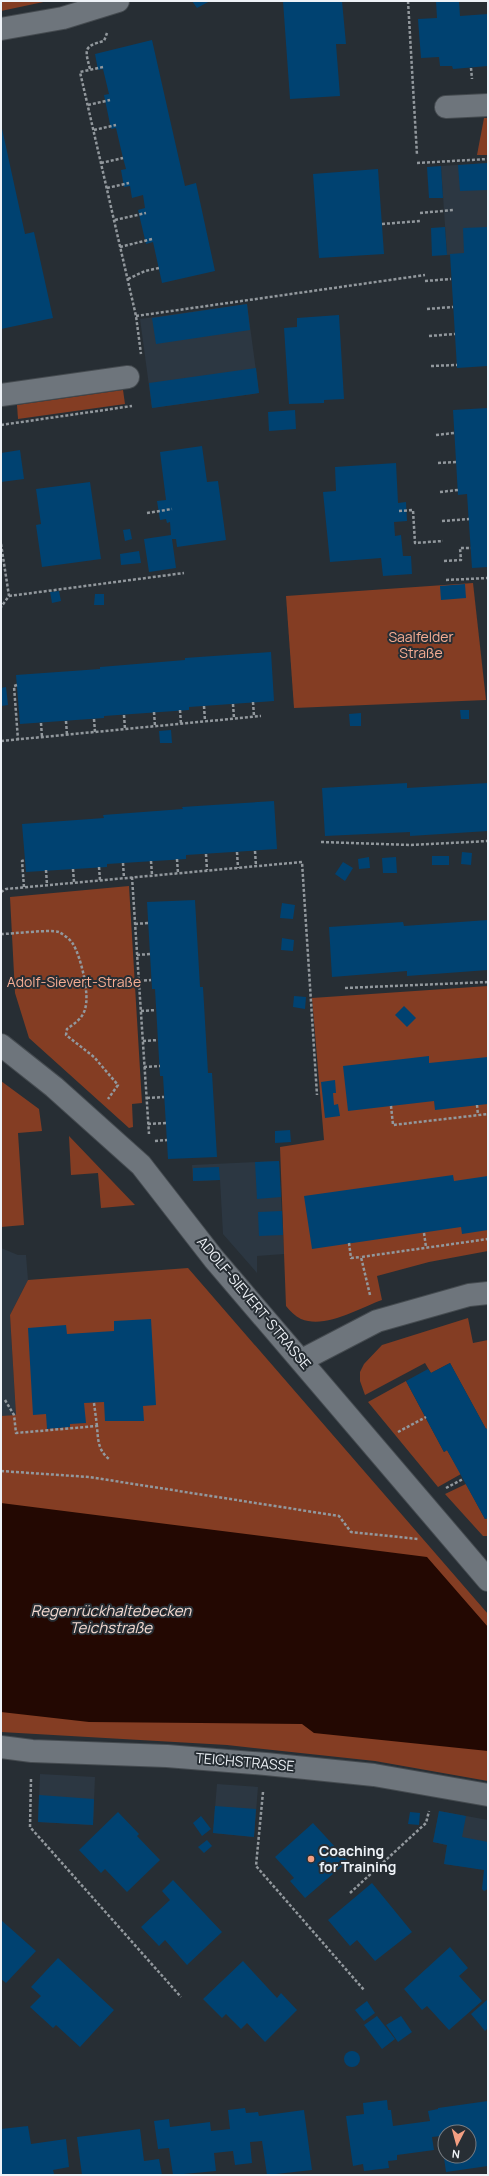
<svg xmlns="http://www.w3.org/2000/svg" width="489" height="2176" font-family="Manrope,sans-serif">
<rect width="100%" height="100%" fill="#272e34"/>
<g fill="#2c3742">
<polygon points="488,163 488,252 447,255 441,166"/>
<polygon points="247,304 259,393 152,408 140,319"/>
<polygon points="279,1161 284,1254 257,1256 257,1273 223,1234 220,1180 193,1181 192,1165"/>
<polygon points="1,1248 18,1255 26,1255 28,1280 10,1315 16,1415 1,1417"/>
<polygon points="40,1774 95,1777 93,1825 38,1822"/>
<polygon points="217,1784 258,1787 254,1837 213,1833"/>
<polygon points="439,1811 488,1820 488,1870 444,1864 447,1845 433,1842"/>
</g>
<g fill="#843d23">
<polygon points="1,1 48,1 1,11"/>
<polygon points="484,118 488,118 488,155 477,155"/>
<polygon points="123,390 125,404 18,419 17,405"/>
<polygon points="473,583 486,700 294,708 286,596"/>
<polygon points="129,886 142,1103 132,1104 133,1127 129,1128 29,1038 15,993 10,897"/>
<path d="M 488,986 L 488,1251 L 429,1262 L 377,1276 L 382,1300 C 359,1308 326,1329 301,1319 C 295,1316 290,1311 286,1306 L 280,1147 L 324,1140 L 312,998 Z"/>
<polygon points="1,1081 39,1109 42,1131 18,1133 24,1225 1,1227"/>
<polygon points="69,1136 135,1205 101,1208 98,1173 71,1175"/>
<polygon points="188,1268 488,1614 488,1781 375,1761 227,1745 1,1732 1,1416 16,1415 10,1315 28,1280"/>
<polygon points="468,1318 473,1343 488,1340 488,1428 486,1429 450,1363 431,1373 425,1363 365,1395 360,1381 360,1372 364,1364 382,1345"/>
<polygon points="406,1381 444,1452 447,1450 461,1474 438,1487 368,1402"/>
<polygon points="466,1484 485,1519 488,1518 488,1536 483,1536 445,1494"/>
</g>
<polygon fill="#230802" points="1,1503 427,1557 488,1627 488,1751 314,1733 302,1724 89,1722 1,1712"/>
<g fill="#004271" fill-rule="evenodd">
<polygon points="192,1 210,1 197,8"/>
<polygon points="283,1 342,1 346,44 336,44 340,96 290,99"/>
<polygon points="436,1 459,1 460,16 488,14 488,66 453,69 452,66 440,66 439,57 421,58 418,19 437,18"/>
<polygon points="152,40 185,186 196,183 215,271 162,283 153,242 146,244 138,210 145,208 143,195 132,198 130,186 124,187 121,170 126,169 123,158 116,128 111,129 104,95 109,94 103,69 98,70 95,54"/>
<polygon points="1,124 25,234 34,232 53,318 1,329"/>
<polygon points="488,163 488,190 460,191 458,165"/>
<polygon points="441,166 443,198 429,198 427,167"/>
<polygon points="378,169 384,254 319,258 313,174"/>
<polygon points="445,227 447,255 432,256 431,228"/>
<polygon points="488,227 488,366 457,368 450,254 464,253 463,228"/>
<polygon points="247,304 250,330 156,344 152,318"/>
<polygon points="339,315 344,399 324,400 324,403 289,404 284,328 297,327 297,318"/>
<polygon points="256,368 259,393 152,408 149,383"/>
<polygon points="488,408 488,567 472,568 467,494 458,495 453,410"/>
<polygon points="295,410 296,429 269,431 268,412"/>
<polygon points="202,446 207,482 218,481 226,540 177,547 176,539 172,539 176,568 149,572 144,539 171,535 170,522 167,523 166,519 160,520 157,501 166,500 160,452"/>
<polygon points="20,450 24,479 1,482 1,453"/>
<polygon points="396,463 398,503 406,502 407,521 394,522 395,536 401,535 403,556 411,556 412,574 383,576 381,558 330,562 323,492 336,491 335,467"/>
<polygon points="90,482 101,559 42,567 36,525 41,524 36,489"/>
<polygon points="130,529 132,539 125,541 123,530"/>
<polygon points="139,551 141,563 121,565 120,554"/>
<polygon points="465,584 466,598 441,600 440,586"/>
<polygon points="59,591 61,601 52,603 50,592"/>
<polygon points="95,594 104,594 104,605 94,605"/>
<polygon points="271,652 274,701 189,707 189,710 104,716 104,718 20,724 16,675 100,669 100,667 185,660 185,658"/>
<polygon points="6,687 8,705 1,706 1,688"/>
<polygon points="460,710 469,710 469,719 461,719"/>
<polygon points="361,713 361,726 350,726 349,714"/>
<polygon points="171,730 172,743 160,743 159,731"/>
<polygon points="407,783 407,788 488,783 488,831 410,836 410,832 325,836 322,788"/>
<polygon points="274,801 277,849 186,855 186,859 107,864 107,867 26,872 22,824 104,818 103,815 183,809 182,807"/>
<polygon points="462,852 472,853 471,865 461,864"/>
<rect x="432" y="856" width="17" height="9"/>
<polygon points="369,857 370,868 359,869 358,859"/>
<polygon points="396,857 397,873 383,873 382,858"/>
<polygon points="343,862 353,868 345,881 335,874"/>
<polygon points="195,900 200,987 203,987 208,1073 212,1073 217,1157 168,1159 163,1076 160,1076 155,989 152,989 147,902"/>
<polygon points="282,903 295,905 293,919 280,918"/>
<polygon points="488,920 488,970 407,976 407,971 332,977 329,927 403,922 404,926"/>
<polygon points="282,938 294,940 293,951 281,950"/>
<polygon points="294,996 306,997 305,1009 293,1007"/>
<polygon points="404,1006 416,1018 407,1027 395,1015"/>
<polygon points="429,1056 429,1063 488,1057 488,1104 435,1110 434,1101 348,1111 343,1066"/>
<polygon points="335,1080 336,1093 333,1093 334,1105 338,1104 340,1116 325,1118 321,1082"/>
<polygon points="290,1130 291,1142 275,1143 275,1131"/>
<polygon points="279,1161 281,1197 257,1199 255,1162"/>
<polygon points="219,1167 220,1180 193,1181 193,1168"/>
<polygon points="453,1175 454,1181 488,1176 488,1230 462,1234 461,1227 312,1249 304,1196"/>
<polygon points="282,1211 283,1235 259,1236 258,1212"/>
<polygon points="151,1319 156,1405 143,1406 144,1421 105,1421 104,1402 84,1403 86,1423 70,1424 70,1427 47,1429 46,1414 33,1415 28,1328 66,1325 67,1334 114,1331 114,1321"/>
<polygon points="450,1363 486,1429 488,1428 488,1518 485,1519 447,1450 444,1452 406,1381 428,1369 431,1373"/>
<polygon points="39,1795 94,1799 93,1825 38,1822"/>
<polygon points="215,1806 256,1809 254,1837 213,1833"/>
<polygon points="439,1811 466,1816 462,1837 488,1842 488,1889 484,1891 482,1889 484,1870 444,1864 447,1845 433,1842"/>
<polygon points="118,1812 139,1834 137,1836 160,1860 127,1892 105,1869 101,1873 79,1850"/>
<polygon points="410,1812 420,1813 419,1825 408,1824"/>
<polygon points="201,1816 211,1829 202,1836 193,1823"/>
<polygon points="313,1823 348,1861 305,1898 290,1881 294,1878 275,1857"/>
<polygon points="207,1840 212,1846 204,1853 198,1847"/>
<polygon points="173,1880 222,1932 187,1965 165,1940 159,1946 141,1927 170,1900 162,1891"/>
<polygon points="372,1883 412,1932 375,1961 357,1940 350,1946 328,1920"/>
<polygon points="1,1920 36,1951 6,1983 1,1979"/>
<polygon points="450,1947 468,1968 459,1976 482,2001 449,2030 427,2006 422,2010 404,1989"/>
<polygon points="58,1958 114,2010 80,2047 56,2025 53,2028 30,2007 41,1996 31,1987"/>
<polygon points="243,1961 277,1998 281,1993 297,2010 265,2042 247,2023 241,2029 226,2014 222,2018 203,1999"/>
<polygon points="488,1999 488,2028 485,2031 471,2014"/>
<polygon points="367,2001 375,2013 364,2021 355,2010"/>
<polygon points="377,2016 395,2039 382,2049 364,2025"/>
<polygon points="401,2016 412,2032 398,2042 386,2025"/>
<circle cx="352" cy="2059" r="8"/>
<path d="M 387,2100 L 388,2110 L 391,2110 L 393,2126 L 430,2121 L 428,2111 L 438,2109 L 438,2108 L 488,2101 L 488,2166 L 446,2172 L 441,2136 L 432,2137 L 434,2150 L 397,2155 L 397,2160 L 388,2161 L 389,2168 L 364,2171 L 363,2164 L 353,2166 L 346,2116 L 364,2114 L 363,2103 ZM 445,2132 L 469,2132 L 469,2156 L 445,2156 Z"/>
<polygon points="245,2108 246,2113 258,2112 259,2116 304,2110 312,2170 267,2175 262,2141 250,2142 252,2163 235,2165 233,2151 214,2153 216,2171 173,2175 169,2148 158,2149 154,2121 169,2119 170,2127 210,2122 211,2131 230,2129 228,2110"/>
<polygon points="28,2126 31,2144 66,2139 69,2167 53,2170 54,2174 44,2175 1,2175 1,2129"/>
<polygon points="140,2129 144,2161 159,2159 162,2175 82,2175 77,2137"/>
</g>
<g fill="none" stroke-linecap="round" stroke-linejoin="round">
<g stroke="#454b50" stroke-width="24">
<g id="minor">
<polyline points="1,29 63,18 118,1"/>
<polyline points="446,107 488,105"/>
<polyline points="1,395 128,377"/>
<polyline points="1,1045 54,1087 141,1165 214,1259 488,1580"/>
<polyline points="302,1360 377,1321 469,1295 488,1293"/>
<polyline points="1,1747 32,1751 167,1756 266,1764 374,1775 488,1795"/>
</g>
</g>
<g stroke="#92989d" stroke-width="2.5" stroke-dasharray="3 2" stroke-linecap="butt">
<polyline points="408,1 417,155"/>
<polyline points="103,67 80,72 136,316 141,354"/>
<polyline points="471,68 472,79"/>
<path d="M 90,69 C 85,50 83,46 104,41 L 107,33"/>
<polyline points="88,105 110,100"/>
<polyline points="94,130 116,125"/>
<polyline points="101,163 123,158"/>
<polyline points="417,163 488,159"/>
<polyline points="107,188 129,183"/>
<polyline points="420,213 453,210"/>
<polyline points="115,220 146,213"/>
<polyline points="382,224 421,221"/>
<polyline points="120,247 152,239"/>
<polyline points="128,279 145,271 159,268"/>
<polyline points="425,281 451,279"/>
<polyline points="427,309 453,307"/>
<polyline points="136,316 425,275"/>
<polyline points="429,336 455,334"/>
<polyline points="431,366 457,365"/>
<polyline points="1,425 132,406"/>
<polyline points="436,435 454,433"/>
<polyline points="438,463 456,462"/>
<polyline points="440,492 458,490"/>
<polyline points="399,511 413,510 415,543 443,541"/>
<polyline points="147,513 172,509"/>
<polyline points="442,521 469,519"/>
<polyline points="1,544 9,596 1,607"/>
<polyline points="444,561 461,560 460,548 471,548"/>
<polyline points="446,580 488,578"/>
<polyline points="9,596 184,573"/>
<polyline points="17,685 14,686 18,740"/>
<polyline points="253,702 254,716"/>
<polyline points="233,704 234,718"/>
<polyline points="204,706 205,721"/>
<polyline points="180,710 181,724"/>
<polyline points="154,712 155,726"/>
<polyline points="124,715 125,729"/>
<polyline points="94,719 95,732"/>
<polyline points="66,721 67,735"/>
<polyline points="41,723 42,737"/>
<polyline points="1,741 261,716"/>
<polyline points="321,842 411,845 488,841"/>
<polyline points="255,851 256,866"/>
<polyline points="237,852 238,868"/>
<polyline points="206,854 207,870"/>
<polyline points="177,859 178,873"/>
<polyline points="151,861 152,875"/>
<polyline points="123,863 124,878"/>
<polyline points="99,867 100,880"/>
<polyline points="73,869 74,882"/>
<polyline points="46,870 47,885"/>
<polyline points="132,877 149,1134"/>
<polyline points="24,887 22,861 25,860"/>
<polyline points="1,892 6,889 302,862 317,1095"/>
<polyline points="135,924 148,923"/>
<path d="M 1,934 C 13,934 50,929 59,932 C 64,935 70,939 73,944 C 81,957 90,995 85,1009 C 83,1018 74,1024 67,1029 L 66,1035 L 94,1057 L 118,1085 L 108,1099"/>
<polyline points="137,955 150,954"/>
<polyline points="139,981 151,980"/>
<polyline points="345,988 488,982"/>
<polyline points="141,1011 156,1010"/>
<polyline points="143,1041 158,1040"/>
<polyline points="144,1067 160,1066"/>
<polyline points="147,1098 164,1097"/>
<polyline points="477,1105 478,1115"/>
<polyline points="391,1106 393,1125 488,1114"/>
<polyline points="148,1124 166,1123"/>
<polyline points="155,1141 167,1140"/>
<polyline points="424,1233 426,1247"/>
<polyline points="349,1243 351,1258 361,1257"/>
<polyline points="370,1295 361,1257 488,1239"/>
<path d="M 5,1400 L 14,1415 L 16,1433 L 97,1426 C 98,1440 98,1450 109,1459"/>
<polyline points="94,1403 97,1426"/>
<polyline points="398,1432 426,1417"/>
<polyline points="1,1471 89,1477 339,1516 351,1532 418,1539"/>
<polyline points="446,1488 463,1479"/>
<polyline points="31,1779 30,1827 181,1997"/>
<polyline points="263,1792 256,1866 364,1990"/>
<polyline points="350,1893 426,1823 429,1811"/>
</g>
<use href="#minor" stroke="#6e757c" stroke-width="22"/>
</g>
<circle fill="#f39f82" stroke="#272e34" stroke-width="1.5" cx="311" cy="1859" r="4"/>
<g text-anchor="middle" stroke-width="4" stroke-linejoin="round" paint-order="stroke">
<g font-size="14" fill="#f6ad93" stroke="#272e34">
<text x="421" y="642">Saalfelder<tspan x="421" dy="16">Straße</tspan></text>
<text x="74" y="987">Adolf-Sievert-Straße</text>
</g>
<g font-size="14" fill="#eef2f7" stroke="#272e34">
<text transform="translate(254 1303) rotate(50)" y="5">ADOLF-SIEVERT-STRASSE</text>
<text transform="translate(245 1762) rotate(5)" y="5">TEICHSTRASSE</text>
</g>
<g font-size="14" font-weight="bold" fill="#eef2f7" stroke="#272e34" text-anchor="start">
<text x="319" y="1856">Coaching<tspan x="319" dy="16">for Training</tspan></text>
</g>
<g font-size="15" font-style="italic" fill="#f4dad1" stroke="#272e34">
<text x="111" y="1616">Regenrückhaltebecken<tspan x="111" dy="17">Teichstraße</tspan></text>
</g>
</g>
<rect width="489" height="2176" fill="none" stroke="#eef2f7" stroke-width="4"/>
<g transform="translate(457 2144) rotate(186)"><circle r="19" fill="#272e34" stroke="#777c82"/>
<path d="M0-3L7 15L0 10L-7 15Z" fill="#f39f82"/>
<text y="-6" font-size="11" font-weight="bold" text-anchor="middle" fill="#eef2f7">N</text>
</g>
</svg>
